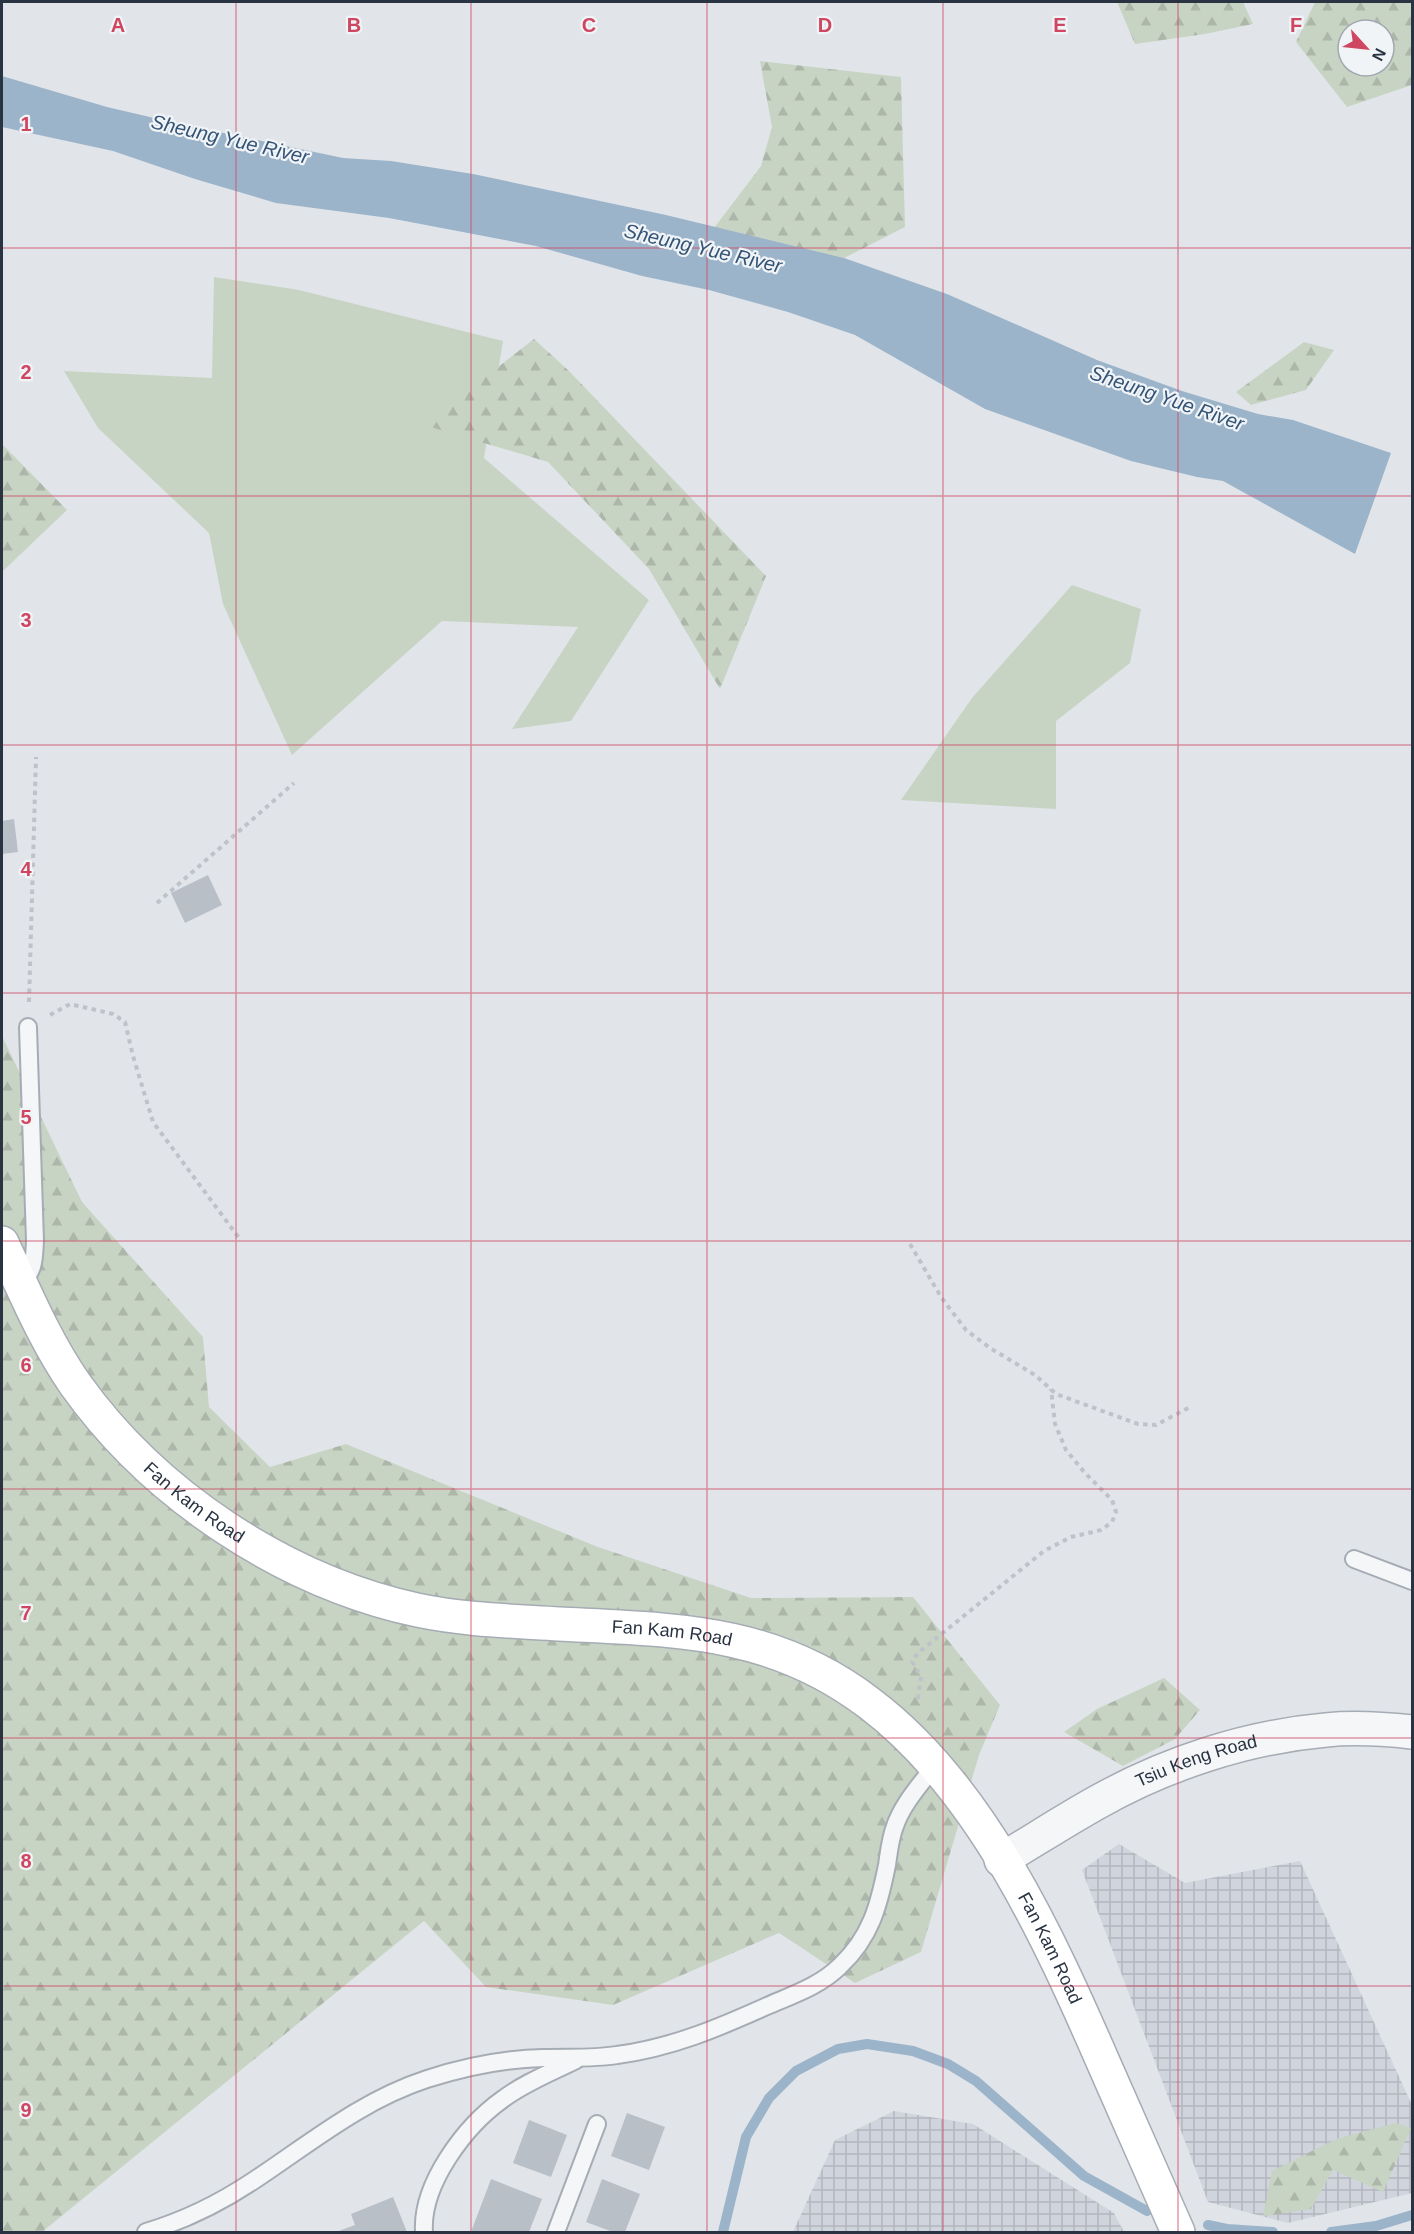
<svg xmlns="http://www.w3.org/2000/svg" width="1414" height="2234" font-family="Helvetica,sans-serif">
<defs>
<pattern id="industrial-grid" width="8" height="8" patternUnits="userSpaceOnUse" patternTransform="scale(1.5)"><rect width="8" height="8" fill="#d0d4dc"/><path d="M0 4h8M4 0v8" fill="none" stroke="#b3b6be"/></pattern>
<pattern id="forest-firs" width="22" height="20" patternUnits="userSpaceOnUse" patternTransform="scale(1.5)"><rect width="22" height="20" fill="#c8d4c3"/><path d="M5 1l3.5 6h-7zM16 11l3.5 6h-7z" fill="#acb6a9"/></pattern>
</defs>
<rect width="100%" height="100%" fill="#e1e5ea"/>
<g fill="url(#industrial-grid)">
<polygon points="1119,1844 1185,1883 1300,1861 1412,2105 1412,2193 1288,2223 1208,2202 1082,1870"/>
<polygon points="894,2111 973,2124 1114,2213 1124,2232 793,2232 835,2140"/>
</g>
<g fill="#c8d4c3">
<polygon points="214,277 299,290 503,341 484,458 649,600 571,721 512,729 578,627 442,621 292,755 223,604 209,533 98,428 64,371 212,378"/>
<polygon points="1072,585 1141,609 1130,663 1056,721 1056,809 901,800 972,698"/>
</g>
<g fill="url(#forest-firs)" fill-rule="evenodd">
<polygon points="1117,2 1243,2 1253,24 1205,34 1135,44"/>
<path d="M 1315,2 L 1412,2 L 1412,85 L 1347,107 L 1296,42 ZM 1348,30 L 1384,30 L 1384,66 L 1348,66 Z"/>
<polygon points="760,61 901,77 905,227 844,258 714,228 761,166 772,127"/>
<polygon points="534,339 568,370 766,576 720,689 649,569 548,462 424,425"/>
<polygon points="1304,342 1334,350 1306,390 1251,405 1236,392"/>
<polygon points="2,444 67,510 3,571 2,569"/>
<polygon points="2,1036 82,1202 203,1337 209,1407 270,1467 346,1444 598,1547 751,1598 913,1597 1000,1705 979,1755 921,1952 855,1983 779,1933 613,2005 486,1987 424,1921 42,2232 2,2232"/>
<polygon points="1164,1678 1200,1710 1175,1739 1123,1766 1064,1732 1097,1709"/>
<polygon points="1396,2123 1411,2128 1383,2192 1333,2170 1311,2209 1263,2216 1272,2171 1336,2139"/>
</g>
<polygon fill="#9cb4ca" points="2,76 107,107 167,121 343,158 391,161 473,174 666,215 844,258 947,294 1097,360 1182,391 1258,414 1293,420 1391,453 1355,554 1223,481 1197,477 1131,461 985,409 855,335 788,312 709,290 642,276 536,246 389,218 276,203 195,179 113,151 2,127"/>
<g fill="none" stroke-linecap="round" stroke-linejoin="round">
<g stroke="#9cb4ca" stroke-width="10">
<polyline points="1208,2225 1227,2229 1273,2232"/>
<polyline points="723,2232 746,2137 769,2098 796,2071 838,2049 867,2044 913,2051 948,2064 976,2081 1084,2176 1147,2211"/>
<polyline points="1331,2232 1376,2226 1412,2215"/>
</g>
</g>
<g fill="#b9bfc7">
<polygon points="14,819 18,852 2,854 2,821"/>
<polygon points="208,875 222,905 185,923 171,893"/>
<polygon points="627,2113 665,2127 649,2170 611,2156"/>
<polygon points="529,2120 567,2135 551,2177 513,2163"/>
<polygon points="491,2179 542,2199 529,2232 471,2232"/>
<polygon points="602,2179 640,2194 625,2232 613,2232 586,2222"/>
<polygon points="393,2197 407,2232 336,2232 355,2225 351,2214"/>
</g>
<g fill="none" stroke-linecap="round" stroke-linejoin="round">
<g stroke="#a6acb4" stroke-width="20">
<g id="lane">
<path d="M 20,1282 C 35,1273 34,1257 35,1241 L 28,1027"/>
<polyline points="1354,1559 1412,1581"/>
<path d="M 146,2232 C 183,2221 220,2203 253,2181 C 309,2144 362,2100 427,2079 C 464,2067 504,2059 543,2058 C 568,2057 592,2059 617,2055 C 671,2048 718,2028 767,2006 C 792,1995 820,1986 840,1966 C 871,1937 879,1905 887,1865 C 889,1852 890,1839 895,1826 C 903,1803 921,1784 935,1765"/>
<path d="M 424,2232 C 421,2184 465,2126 503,2099 C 524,2083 552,2072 576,2060"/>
<polyline points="556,2232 597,2124"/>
</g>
</g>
<g stroke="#a6acb4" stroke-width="36">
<g id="street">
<path id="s1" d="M 1001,1860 C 1033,1841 1064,1821 1096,1803 C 1165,1764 1246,1737 1326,1730 C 1354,1727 1384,1729 1412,1732"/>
</g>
</g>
<g stroke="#a6acb4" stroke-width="36">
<g id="secondary">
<path id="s2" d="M 2,1243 C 24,1290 45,1341 75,1384 C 154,1495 284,1581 417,1610 C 464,1620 512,1621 559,1624 C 675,1630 772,1629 869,1703 C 981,1787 1049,1938 1104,2064 C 1129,2120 1153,2176 1178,2232"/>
</g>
</g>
<g stroke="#bfc3c9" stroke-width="4" stroke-dasharray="4.5 4.5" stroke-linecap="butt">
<polyline points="157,903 294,783"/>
<polyline points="29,1002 36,757"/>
<polyline points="50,1015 70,1004 113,1014 125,1022 133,1056 153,1122 239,1238"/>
<polyline points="910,1244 941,1297 966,1330 990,1348 1035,1375 1056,1394 1138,1424 1156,1425 1190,1407"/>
<polyline points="918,1699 921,1676 912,1662 918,1653 1044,1551 1071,1537 1101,1530 1112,1522 1116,1512 1112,1500 1085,1473 1066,1450 1055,1424 1051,1389"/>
</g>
<use href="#lane" stroke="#f4f6f8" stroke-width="16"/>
<use href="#street" stroke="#f4f6f8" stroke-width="33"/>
<use href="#secondary" stroke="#fff" stroke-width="33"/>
</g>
<path fill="none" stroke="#cf4660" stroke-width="1.5" stroke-opacity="0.55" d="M 236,2 L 236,2232M 471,2 L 471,2232M 707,2 L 707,2232M 943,2 L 943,2232M 1178,2 L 1178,2232M 2,248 L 1412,248M 2,496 L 1412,496M 2,745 L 1412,745M 2,993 L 1412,993M 2,1241 L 1412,1241M 2,1489 L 1412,1489M 2,1738 L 1412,1738M 2,1986 L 1412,1986"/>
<g text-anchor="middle" stroke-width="4.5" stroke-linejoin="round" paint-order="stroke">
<g font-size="18" fill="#293342" stroke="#f1f4f7">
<text dy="6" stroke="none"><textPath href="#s2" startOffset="328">Fan Kam Road</textPath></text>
<text dy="6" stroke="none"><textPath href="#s2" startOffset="834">Fan Kam Road</textPath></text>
<text dy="6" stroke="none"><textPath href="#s1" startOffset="220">Tsiu Keng Road</textPath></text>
<text dy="6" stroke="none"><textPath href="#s2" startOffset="1354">Fan Kam Road</textPath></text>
</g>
<g font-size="20" font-style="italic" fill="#335476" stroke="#f1f4f7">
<text transform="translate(230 139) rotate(13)" y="7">Sheung Yue River</text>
<text transform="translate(703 248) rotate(13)" y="7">Sheung Yue River</text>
<text transform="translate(1167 398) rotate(19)" y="7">Sheung Yue River</text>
</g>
</g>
<g font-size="20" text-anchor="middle" font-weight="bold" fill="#cf4660" stroke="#f1f4f7" stroke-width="4.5" stroke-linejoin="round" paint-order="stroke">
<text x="118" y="32">A</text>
<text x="354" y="32">B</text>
<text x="589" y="32">C</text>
<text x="825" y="32">D</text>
<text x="1060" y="32">E</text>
<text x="1296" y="32">F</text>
<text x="26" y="131">1</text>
<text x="26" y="379">2</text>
<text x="26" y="627">3</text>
<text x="26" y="876">4</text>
<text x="26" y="1124">5</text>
<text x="26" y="1372">6</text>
<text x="26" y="1620">7</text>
<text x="26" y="1868">8</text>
<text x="26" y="2117">9</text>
</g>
<rect width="1414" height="2234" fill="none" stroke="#293342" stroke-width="6"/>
<g transform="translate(1366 48) rotate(117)"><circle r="28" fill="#f1f4f7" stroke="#a1a7af" stroke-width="1.5"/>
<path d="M0-4.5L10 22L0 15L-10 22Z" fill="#cf4660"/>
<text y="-9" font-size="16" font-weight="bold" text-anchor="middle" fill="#293342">N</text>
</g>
</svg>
